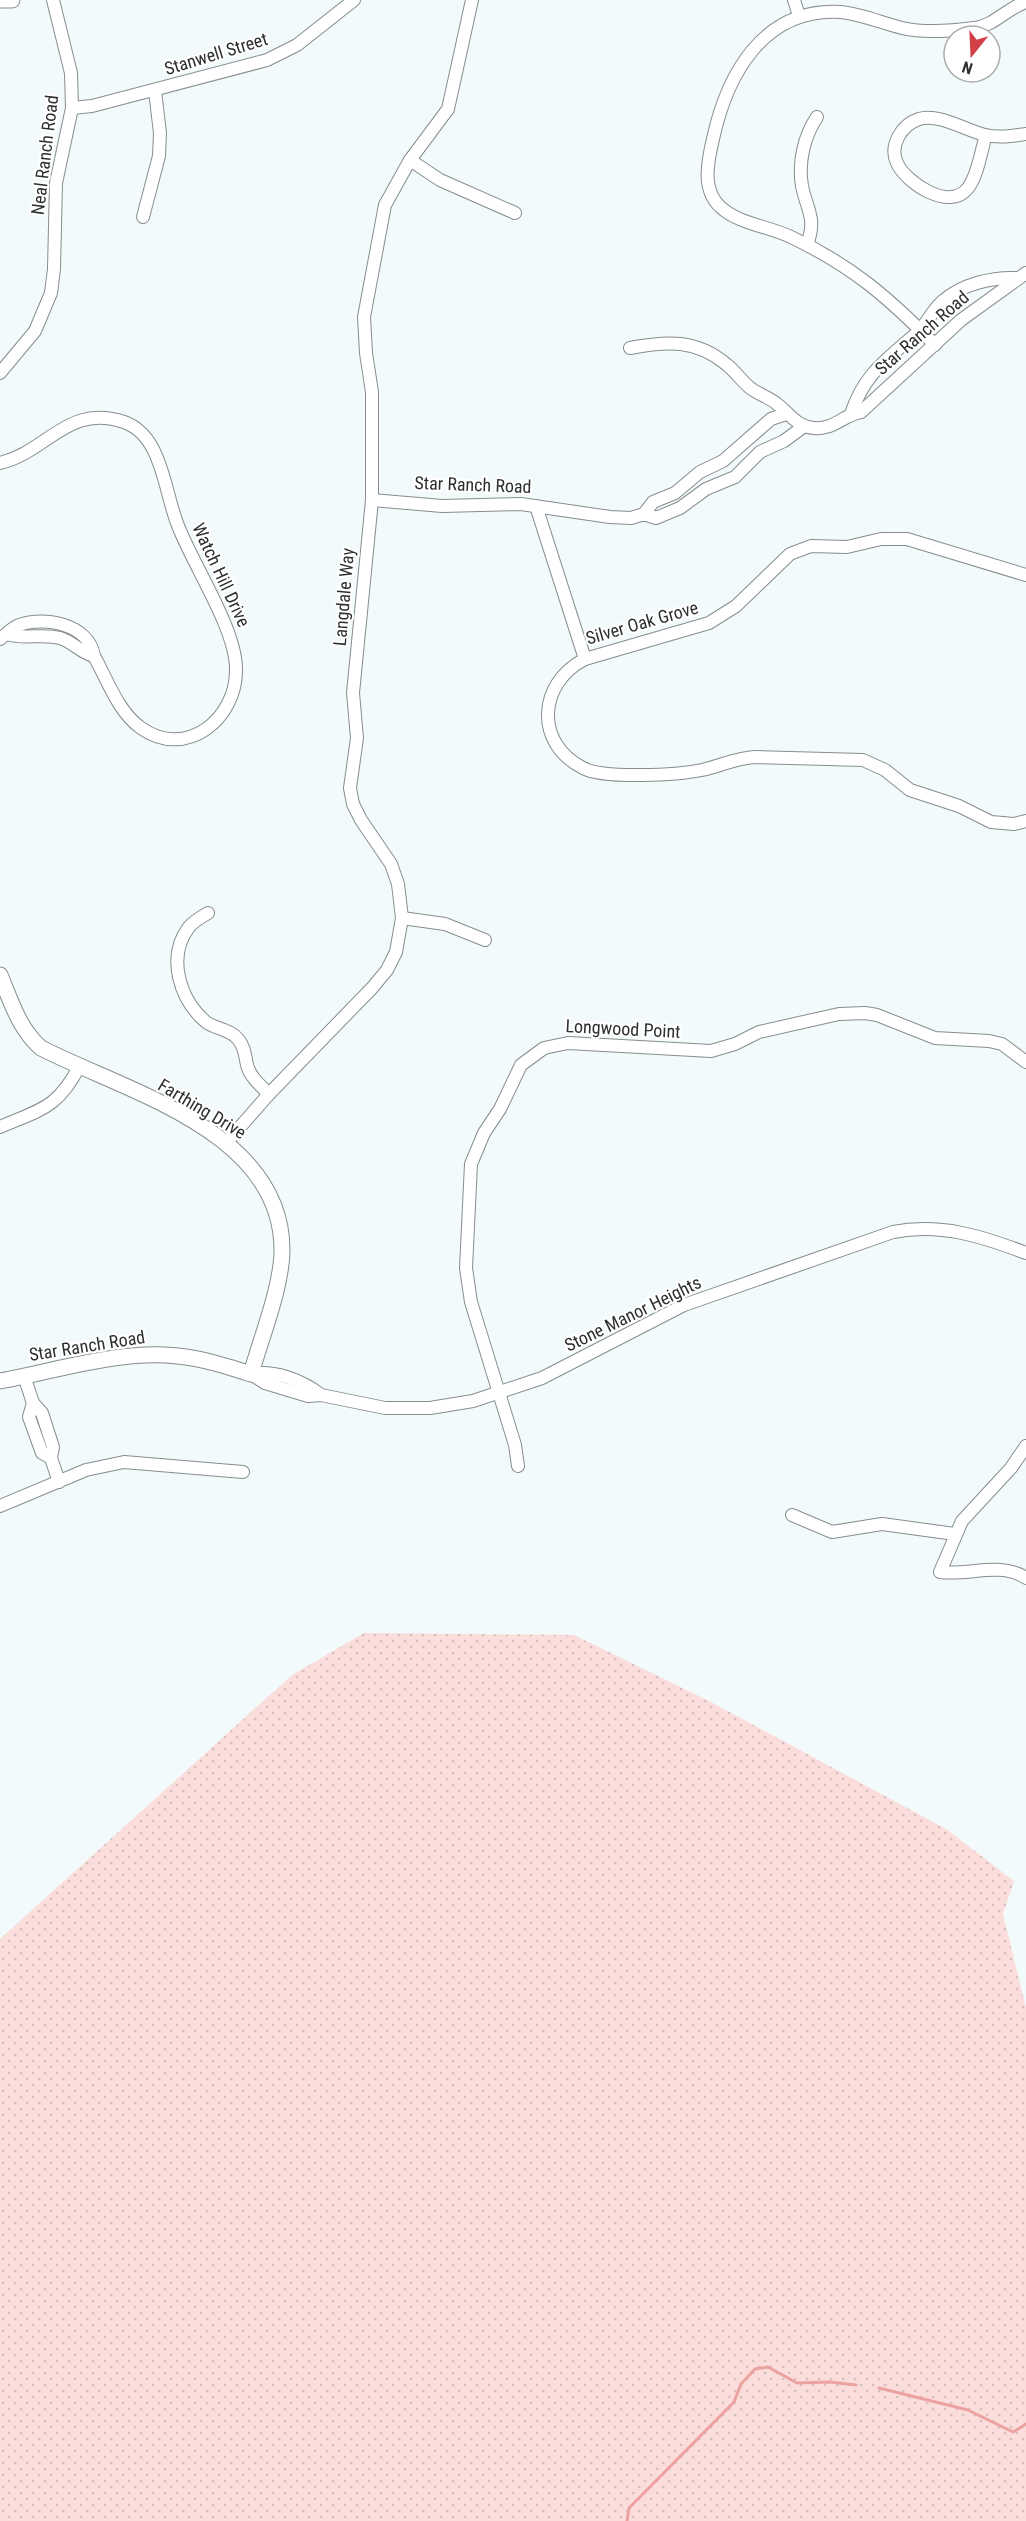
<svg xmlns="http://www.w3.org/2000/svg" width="1026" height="2521" font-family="'Roboto Condensed',sans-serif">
<defs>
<pattern id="grass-dots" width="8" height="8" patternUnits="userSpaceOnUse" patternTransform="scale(1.5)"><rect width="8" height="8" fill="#fbdedc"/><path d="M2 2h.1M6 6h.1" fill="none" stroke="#d7bfbd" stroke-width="1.8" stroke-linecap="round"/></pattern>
</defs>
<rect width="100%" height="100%" fill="#f2fafb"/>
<polygon fill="url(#grass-dots)" points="364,1633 574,1635 711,1702 946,1829 1014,1881 1003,1914 1026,2008 1026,2521 0,2521 0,1939 292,1675"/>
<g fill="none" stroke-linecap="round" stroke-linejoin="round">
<g stroke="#eca29f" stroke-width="3">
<polyline points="879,2388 968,2410 1013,2432 1026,2424"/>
<polyline points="627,2521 629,2508 734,2402 741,2384 755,2369 768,2367 797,2383 829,2382 856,2385"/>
</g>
<g stroke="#868d8f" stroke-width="14">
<g id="minor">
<polyline points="794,0 799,16"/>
<polyline points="72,108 92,106 267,60 297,45 354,0"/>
<path d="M 986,135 C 981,151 978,175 968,188 C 950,212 906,183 897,163 C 889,146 901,125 919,119 C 939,113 965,130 985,135 C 999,138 1012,136 1026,134"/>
<polyline points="410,160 440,180 515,213"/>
<polyline points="143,217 159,156 160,133 155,91"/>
<path d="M 807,245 C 817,218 807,211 802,186 C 798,163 804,136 817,117"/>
<path d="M 935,345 C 888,297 852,266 791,237 C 770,227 742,224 724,210 C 701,193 707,164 713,139 C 727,74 764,7 841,12 C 861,14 882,23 902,28 C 924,33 952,31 974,28 C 994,26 1007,8 1026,2"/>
<path d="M 630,348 C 667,341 696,339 726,364 C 735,371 741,380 749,387 C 757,394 769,397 777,404 C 790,414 797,427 814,428 C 834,430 843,415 861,412 L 961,320 L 1026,273"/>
<polyline points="0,373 35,331 51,293 54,269 56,183 72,108 71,73 53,0"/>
<path d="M 851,414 C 864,374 886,360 917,333 C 927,324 932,310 943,301 C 962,284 992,277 1017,278"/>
<path d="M 0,463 C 47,452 68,403 124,422 C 138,427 146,436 153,449 C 165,472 168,499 177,523 C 192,564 236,628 236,669 C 237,719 186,760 141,728 C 118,712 107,679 94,656 C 89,624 45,616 19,625 C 11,628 7,634 0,639"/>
<polyline points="372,500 442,506 521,504 610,517 631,518 644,514 656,518 680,508 706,489 735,477 760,452 784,441 803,427"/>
<polyline points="536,506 585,659"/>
<polyline points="644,514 653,502 675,493 700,472 723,461 771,419 786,414"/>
<path d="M 1026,575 L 907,539 L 881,539 L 847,547 L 811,546 L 790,554 L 736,606 L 709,623 L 585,659 C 538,683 534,743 583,768 C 603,779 678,775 702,770 C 720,766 736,758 755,757 L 863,760 L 885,770 L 910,790 L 959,806 L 991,822 L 1014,824 L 1026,821"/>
<path d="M 7,634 C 24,640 42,633 60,638 C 73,642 81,653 94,656"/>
<path d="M 208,913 C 201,917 194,921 189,927 C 166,957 180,1000 206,1022 C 215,1029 230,1029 238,1039 C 245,1047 245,1056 247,1065 C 250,1077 261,1086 269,1094"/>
<polyline points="402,918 445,924 485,940"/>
<path d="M 0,1127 C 42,1109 58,1108 80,1065"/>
<polyline points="226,1143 269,1094 372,988 387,970 396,952 402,918 398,884 391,864 361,820 353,804 350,788 357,738 353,693 372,500 372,392 366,353 364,317 385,205 410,160 448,109 472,0"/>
<path d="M 251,1374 L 265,1383 L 308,1396 L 321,1395 L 385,1408 L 430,1408 L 473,1401 L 542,1378 L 684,1305 L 893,1232 C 941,1223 981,1236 1026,1253"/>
<path d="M 251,1374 C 275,1370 302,1380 321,1395"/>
<polyline points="24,1376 33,1403 42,1413 53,1447 51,1458 59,1482"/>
<polyline points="33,1403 29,1417 42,1453 51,1458"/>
<path d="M 1026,1446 L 1011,1468 L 962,1521 L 940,1572 C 969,1576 1000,1561 1026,1578"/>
<polyline points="518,1466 515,1445 471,1302 466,1268 471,1164 484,1133 500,1109 521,1065 544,1048 568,1043 711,1051 735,1044 759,1032 839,1014 865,1013 877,1015 935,1038 989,1041 1002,1044 1026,1062"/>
<polyline points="0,1506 86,1470 124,1462 243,1472"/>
<polyline points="792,1515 832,1532 882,1524 955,1534"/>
</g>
</g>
<g stroke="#868d8f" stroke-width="17">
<g id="tertiary">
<polyline points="0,0 12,0"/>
<path d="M 0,975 C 11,1001 19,1029 41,1048 C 127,1092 282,1131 282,1250 C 282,1286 261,1338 251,1374 C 223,1365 195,1356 165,1355 C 110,1353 54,1371 0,1381"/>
</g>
</g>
<use href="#minor" stroke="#fff" stroke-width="12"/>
<use href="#tertiary" stroke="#fff" stroke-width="15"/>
</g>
<g text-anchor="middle" stroke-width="4.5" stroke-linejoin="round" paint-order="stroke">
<g font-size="18" fill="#2c2f2f" stroke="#fff">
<text transform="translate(216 54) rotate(-17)" y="6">Stanwell Street</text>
<text transform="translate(45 155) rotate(-83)" y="6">Neal Ranch Road</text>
<text transform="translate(922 333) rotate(-41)" y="6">Star Ranch Road</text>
<text transform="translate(473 485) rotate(2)" y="6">Star Ranch Road</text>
<text transform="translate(221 575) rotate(65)" y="6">Watch Hill Drive</text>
<text transform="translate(344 597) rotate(-85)" y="6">Langdale Way</text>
<text transform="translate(642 623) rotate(-16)" y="6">Silver Oak Grove</text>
<text transform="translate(623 1029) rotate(3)" y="6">Longwood Point</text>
<text transform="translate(202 1109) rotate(31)" y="6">Farthing Drive</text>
<text transform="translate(633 1314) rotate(-26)" y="6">Stone Manor Heights</text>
<text transform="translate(87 1346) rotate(-9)" y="6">Star Ranch Road</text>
</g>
</g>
<g transform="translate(972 54) rotate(198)"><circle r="28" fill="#ffffff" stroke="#abacac" stroke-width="1.5"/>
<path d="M0-4.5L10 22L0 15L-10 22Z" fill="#d14147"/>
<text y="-9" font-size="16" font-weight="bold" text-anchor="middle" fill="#2c2f2f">N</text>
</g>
</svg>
